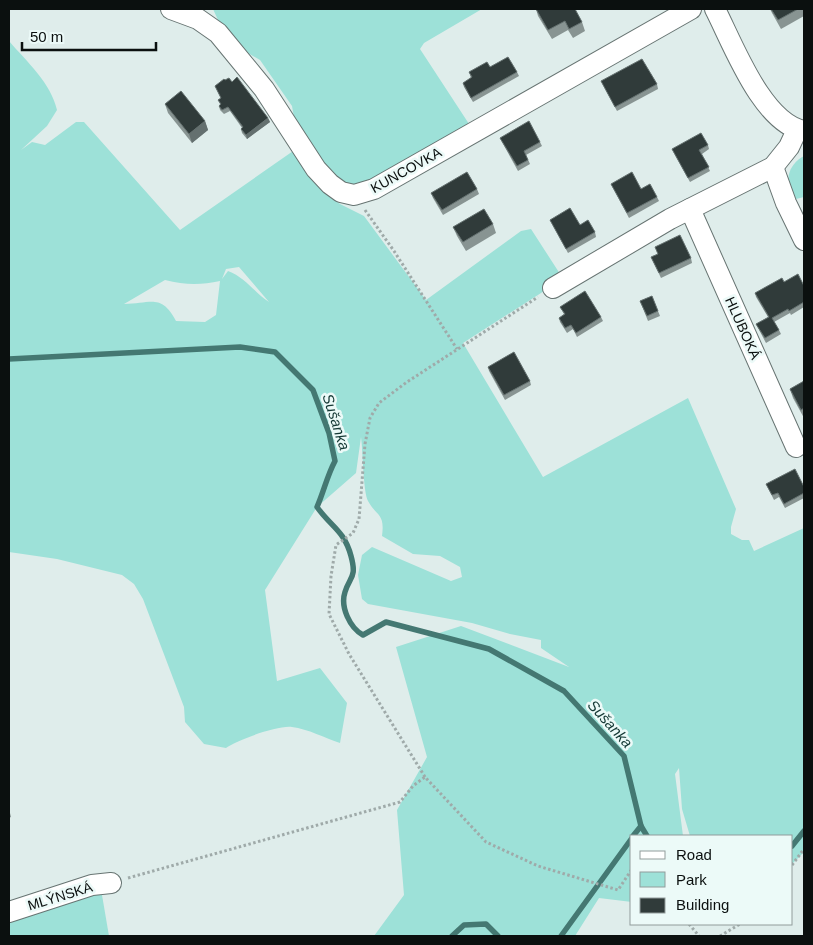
<svg xmlns="http://www.w3.org/2000/svg" width="813" height="945" font-family="Arial,sans-serif">
<rect width="100%" height="100%" fill="#dfedeb"/>
<g fill="#9de1d8" fill-rule="evenodd">
<polygon points="213,9 482,9 424,43 420,49 471,127 362,186 341,183 334,180 295,123 292,106 260,60 246,52 218,20"/>
<path d="M 9,41 C 27,62 51,83 57,110 L 47,126 L 21,150 L 32,142 L 45,145 L 76,122 L 84,122 L 180,230 L 296,149 L 320,189 L 340,204 L 364,216 L 426,300 L 521,231 L 531,229 L 562,277 L 555,284 L 463,343 L 543,477 L 688,398 L 736,509 L 731,527 L 731,534 L 742,540 L 749,540 L 754,551 L 804,528 L 804,852 L 792,864 L 792,836 L 690,836 L 682,809 L 679,768 L 675,774 L 683,836 L 632,836 L 632,902 L 599,898 L 575,936 L 374,936 L 404,895 L 397,810 L 427,757 L 396,647 L 461,626 L 569,667 L 541,648 L 541,640 L 510,634 L 472,623 L 368,604 L 362,599 L 358,575 L 362,555 L 372,547 L 451,581 L 462,577 L 460,567 L 440,556 L 413,554 L 382,536 C 385,513 377,517 368,501 C 363,491 363,451 361,437 L 356,473 L 317,507 L 265,590 L 277,681 L 320,668 L 347,703 L 340,743 C 325,738 308,729 292,727 C 278,725 237,740 226,748 L 204,744 L 185,722 L 184,707 L 143,599 L 134,584 L 122,575 L 57,559 L 9,552 ZM 239,267 L 269,302 C 255,293 245,277 228,271 L 222,279 L 226,269 ZM 165,280 C 185,285 201,285 220,281 L 216,315 L 205,322 L 176,321 C 161,293 151,304 124,304 Z"/>
<path d="M 804,156 L 804,197 L 796,199 C 783,184 787,165 804,156 Z"/>
<polygon points="85,888 102,895 109,936 9,936 9,912"/>
</g>
<g fill="none" stroke-linecap="round" stroke-linejoin="round">
<g stroke="#447872" stroke-width="5.5">
<path d="M 9,359 L 240,347 L 275,352 L 313,390 L 329,433 L 335,461 C 327,476 324,491 317,507 C 331,527 344,530 351,556 C 357,578 350,576 345,592 C 340,607 350,628 363,635 L 386,622 L 489,649 L 564,691 L 624,756 L 641,826 L 633,836"/>
<polyline points="641,826 647,836"/>
<polyline points="792,846 804,831"/>
<polyline points="452,936 464,925 486,924 498,936"/>
<polyline points="561,936 632,838"/>
</g>
<g stroke="#677472" stroke-width="22">
<g id="minor">
<polyline points="171,9 198,19 218,33 264,89 316,169 330,184 341,192 354,195 374,189 691,9"/>
<path d="M 715,9 C 733,44 762,123 804,131"/>
<polyline points="773,167 786,203 804,240"/>
<polyline points="690,209 796,447"/>
<polyline points="553,288 670,219 773,167 789,147 797,130"/>
<polyline points="9,912 92,885 111,883"/>
</g>
</g>
<g stroke="#9faaa9" stroke-width="3" stroke-dasharray="2.5 2.5" stroke-linecap="butt">
<polyline points="365,210 394,251 457,349"/>
<polyline points="425,777 349,654 329,614 331,576 336,545 353,533 359,519 365,444 370,418 379,403 407,382 538,297"/>
<polyline points="792,865 804,849"/>
<polyline points="128,878 400,802 413,786 425,777 486,842 538,866 618,890 632,869"/>
<polyline points="689,924 699,936"/>
<polyline points="720,936 740,924"/>
</g>
<use href="#minor" stroke="#fff" stroke-width="20"/>
</g>
<g fill="#889492">
<polygon points="536,9 582,22 585,31 573,38 568,30 552,39 538,16"/>
<polygon points="770,9 804,9 804,16 781,29 772,13"/>
<polygon points="490,67 517,72 519,76 473,102 464,87 463,83 471,78 469,72"/>
<polygon points="225,80 232,82 268,118 270,122 247,139 242,133 241,129 242,128 230,111 224,114 220,110 219,106 220,104 218,100 221,98 215,86"/>
<polygon points="601,81 657,84 658,89 617,111"/>
<polygon points="165,104 205,121 208,130 192,143 168,113"/>
<polygon points="500,138 540,142 542,146 526,155 530,164 518,171 502,142"/>
<polygon points="708,145 709,149 702,154 710,171 690,182 674,153 672,149"/>
<polygon points="611,184 641,189 657,197 659,201 629,218 613,188"/>
<polygon points="477,189 479,194 443,215 433,198 431,193"/>
<polygon points="550,220 580,225 595,232 596,237 568,253"/>
<polygon points="493,224 496,233 466,251 457,236 453,227"/>
<polygon points="651,257 691,258 692,263 661,278"/>
<polygon points="784,282 804,286 804,307 791,315 790,313 774,322 779,330 781,334 766,343 758,328 756,324 768,317 756,297 755,293"/>
<polygon points="652,296 660,316 648,321 640,301"/>
<polygon points="560,307 601,317 603,321 577,337 573,329 567,333 560,322 559,318 564,314"/>
<polygon points="488,367 530,381 531,385 505,400 489,371"/>
<polygon points="804,381 804,418 793,398 790,389"/>
<polygon points="766,484 804,487 804,498 785,508 779,497 774,500"/>
<polygon points="9,809 11,817 9,818"/>
</g>
<g fill="#64706f">
<polygon points="268,118 270,122 247,139 246,135"/>
<polygon points="205,121 208,130 192,143 189,134"/>
</g>
<g fill="#303b3a" stroke="#64706f">
<polygon points="536,9 575,9 582,22 569,29 565,21 548,30"/>
<polygon points="771,9 798,9 778,20"/>
<polygon points="508,57 517,72 471,98 463,83 472,77 469,72 487,62 490,67"/>
<polygon points="642,59 657,84 615,107 601,81"/>
<polygon points="237,77 268,118 246,135 241,129 243,127 228,107 222,110 219,106 221,104 218,100 221,98 215,86 224,79 225,80 229,78 232,82"/>
<polygon points="181,91 205,121 189,134 165,104"/>
<polygon points="529,121 540,142 524,151 528,160 517,166 500,138"/>
<polygon points="701,133 708,145 699,150 709,167 688,178 672,149"/>
<polygon points="467,172 477,189 442,210 431,193"/>
<polygon points="632,172 641,189 650,184 657,197 627,213 611,184"/>
<polygon points="570,208 580,225 588,220 595,232 566,249 550,220"/>
<polygon points="484,209 493,224 463,242 453,227"/>
<polygon points="680,235 691,258 659,273 651,257 658,254 655,247"/>
<polygon points="798,274 804,286 804,302 789,311 788,309 772,318 779,330 765,338 756,324 769,317 755,293 782,278 784,282"/>
<polygon points="585,291 601,317 576,333 571,325 565,328 559,318 565,314 560,307"/>
<polygon points="652,296 658,311 647,316 640,301"/>
<polygon points="514,352 530,381 504,395 488,367"/>
<polygon points="804,381 804,408 801,410 790,389"/>
<polygon points="795,469 804,487 804,493 784,504 778,493 772,495 766,484"/>
</g>
<g text-anchor="middle" stroke-width="5" stroke-linejoin="round" paint-order="stroke">
<g font-size="14" fill="#0b100f" stroke="#ecfaf8">
<text transform="translate(406 170) rotate(-29)" y="5">KUNCOVKA</text>
<text transform="translate(743 328) rotate(66)" y="5">HLUBOKÁ</text>
<text transform="translate(60 896) rotate(-17)" y="5">MLÝNSKÁ</text>
</g>
<g font-size="15" font-style="italic" fill="#143834" stroke="#ecfaf8">
<text transform="translate(336 422) rotate(72)" y="5">Sušanka</text>
<text transform="translate(610 724) rotate(48)" y="5">Sušanka</text>
</g>
</g>
<rect width="813" height="945" fill="none" stroke="#0b100f" stroke-width="20"/>
<rect x="630" y="835" width="162" height="90" fill="#ecfaf8" stroke="#929c9b"/>
<rect x="640" y="851" width="25" height="8" fill="#ffffff" stroke="#929c9b"/>
<text x="676" y="860" font-size="15" fill="#0b100f">Road</text>
<rect x="640" y="872" width="25" height="15" fill="#9de1d8" stroke="#929c9b"/>
<text x="676" y="885" font-size="15" fill="#0b100f">Park</text>
<rect x="640" y="898" width="25" height="15" fill="#303b3a" stroke="#929c9b"/>
<text x="676" y="910" font-size="15" fill="#0b100f">Building</text>
<path d="M22 42v8h134v-8" fill="none" stroke="#0b100f" stroke-width="2.5"/>
<text x="30" y="42" font-size="15" fill="#0b100f" stroke="#ecfaf8" stroke-width="4" paint-order="stroke">50 m</text>
</svg>
